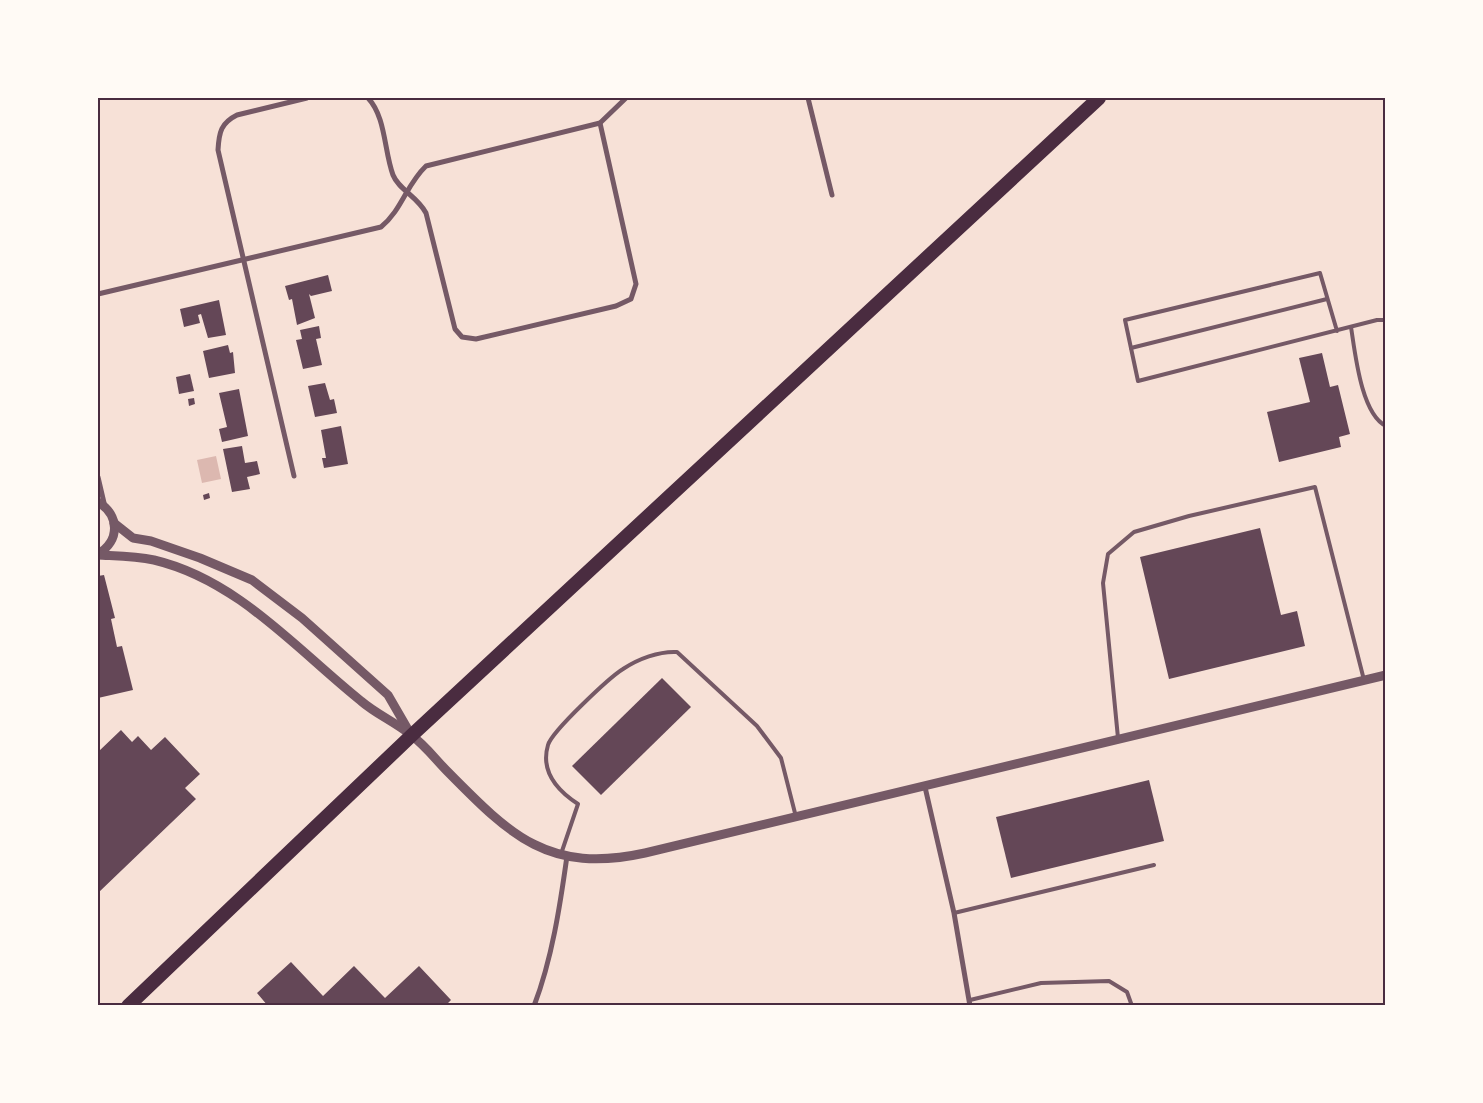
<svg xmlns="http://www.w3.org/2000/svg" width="1483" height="1103" font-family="Poppins,sans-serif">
<rect width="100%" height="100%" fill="#f7e1d7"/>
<polygon fill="#dcb8b0" points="216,456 221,479 202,483 197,460"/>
<g fill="#644757">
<polygon points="328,275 332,291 311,296 309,294 315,318 297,325 292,299 289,300 285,286"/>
<polygon points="219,300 226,335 208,338 201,314 198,315 200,323 184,327 180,309"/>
<polygon points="319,326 321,338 316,339 322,365 303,369 296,340 302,339 300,330"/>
<polygon points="228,345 230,353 233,352 235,373 209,378 203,351"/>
<polygon points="1322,353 1330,387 1338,385 1350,434 1339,437 1341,447 1279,462 1267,412 1310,402 1299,358"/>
<polygon points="190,374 194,391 179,394 176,377"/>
<polygon points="325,383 330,400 334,399 337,413 315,417 308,386"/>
<polygon points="239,389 248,436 222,442 219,429 227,427 219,393"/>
<polygon points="194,398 195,404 189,406 188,399"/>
<polygon points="341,426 348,464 324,468 322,458 326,458 321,430"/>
<polygon points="242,446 245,463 257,461 260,474 247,477 250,489 232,492 223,449"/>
<polygon points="209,493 210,498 204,500 203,495"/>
<polygon points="1260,528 1281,615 1297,611 1305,646 1169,679 1140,557"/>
<polygon points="104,575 115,618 111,619 117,647 122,646 133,690 98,698 98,576"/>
<polygon points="662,678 691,707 601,795 572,766"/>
<polygon points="121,730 132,742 138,736 151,750 165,737 200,774 185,788 196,799 98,893 98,752"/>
<polygon points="1149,780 1164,841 1011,878 996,817"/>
<polygon points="291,962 323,996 354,966 385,998 419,966 451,1000 445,1006 268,1006 257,993"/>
</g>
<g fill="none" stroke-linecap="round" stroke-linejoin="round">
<g stroke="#755966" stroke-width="4">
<path d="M 1351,327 C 1355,352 1361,414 1386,426"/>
<polyline points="1337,331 1320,273 1125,320 1138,381 1377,320 1386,320"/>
<polyline points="1131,348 1327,299"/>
<polyline points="1118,738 1103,583 1108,554 1134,532 1189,516 1315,487 1364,680"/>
<path d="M 561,854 L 578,804 C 558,791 540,772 548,745 C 552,731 610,677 623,669 C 638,659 659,651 677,652 L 757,726 L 781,758 L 796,817"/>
<polyline points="954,913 1154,865"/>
<polyline points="970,1000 1041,983 1109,981 1127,992 1132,1006"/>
</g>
<g stroke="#755966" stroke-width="5">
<path d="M 368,98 C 386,117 384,151 393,175 C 399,190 417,196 426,213 L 455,329 L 462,337 L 476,339 L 616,306 L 631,299 L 636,284 L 600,123"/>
<polyline points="808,98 832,195"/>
<path d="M 98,294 L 381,227 C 402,210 406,185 426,166 L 600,123 L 626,98"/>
<path d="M 294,476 L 218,150 C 219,132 221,123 237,115 L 307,98"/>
<polyline points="98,477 105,507"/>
<polyline points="925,787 954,913 970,1006"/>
<path d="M 534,1006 C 552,959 560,906 567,856"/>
</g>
<g stroke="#755966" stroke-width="9">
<path d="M 98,502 C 120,515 120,541 98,554"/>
<polyline points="114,523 133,538 151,541 200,558 252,580 302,618 388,695 410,733"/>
<path d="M 98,555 C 116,556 135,556 154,560 C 238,580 296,649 361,701 C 376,714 395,722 411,735 C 425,745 436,760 448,772 C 511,836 549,874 645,853 L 1386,675"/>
</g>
<polyline stroke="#4a2c40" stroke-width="14" points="128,1006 412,735 1099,98"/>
</g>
<rect width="1483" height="1103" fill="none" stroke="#fffaf5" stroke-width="198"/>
<rect x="99" y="99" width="1285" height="905" fill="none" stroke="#4a2c40" stroke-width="2"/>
</svg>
